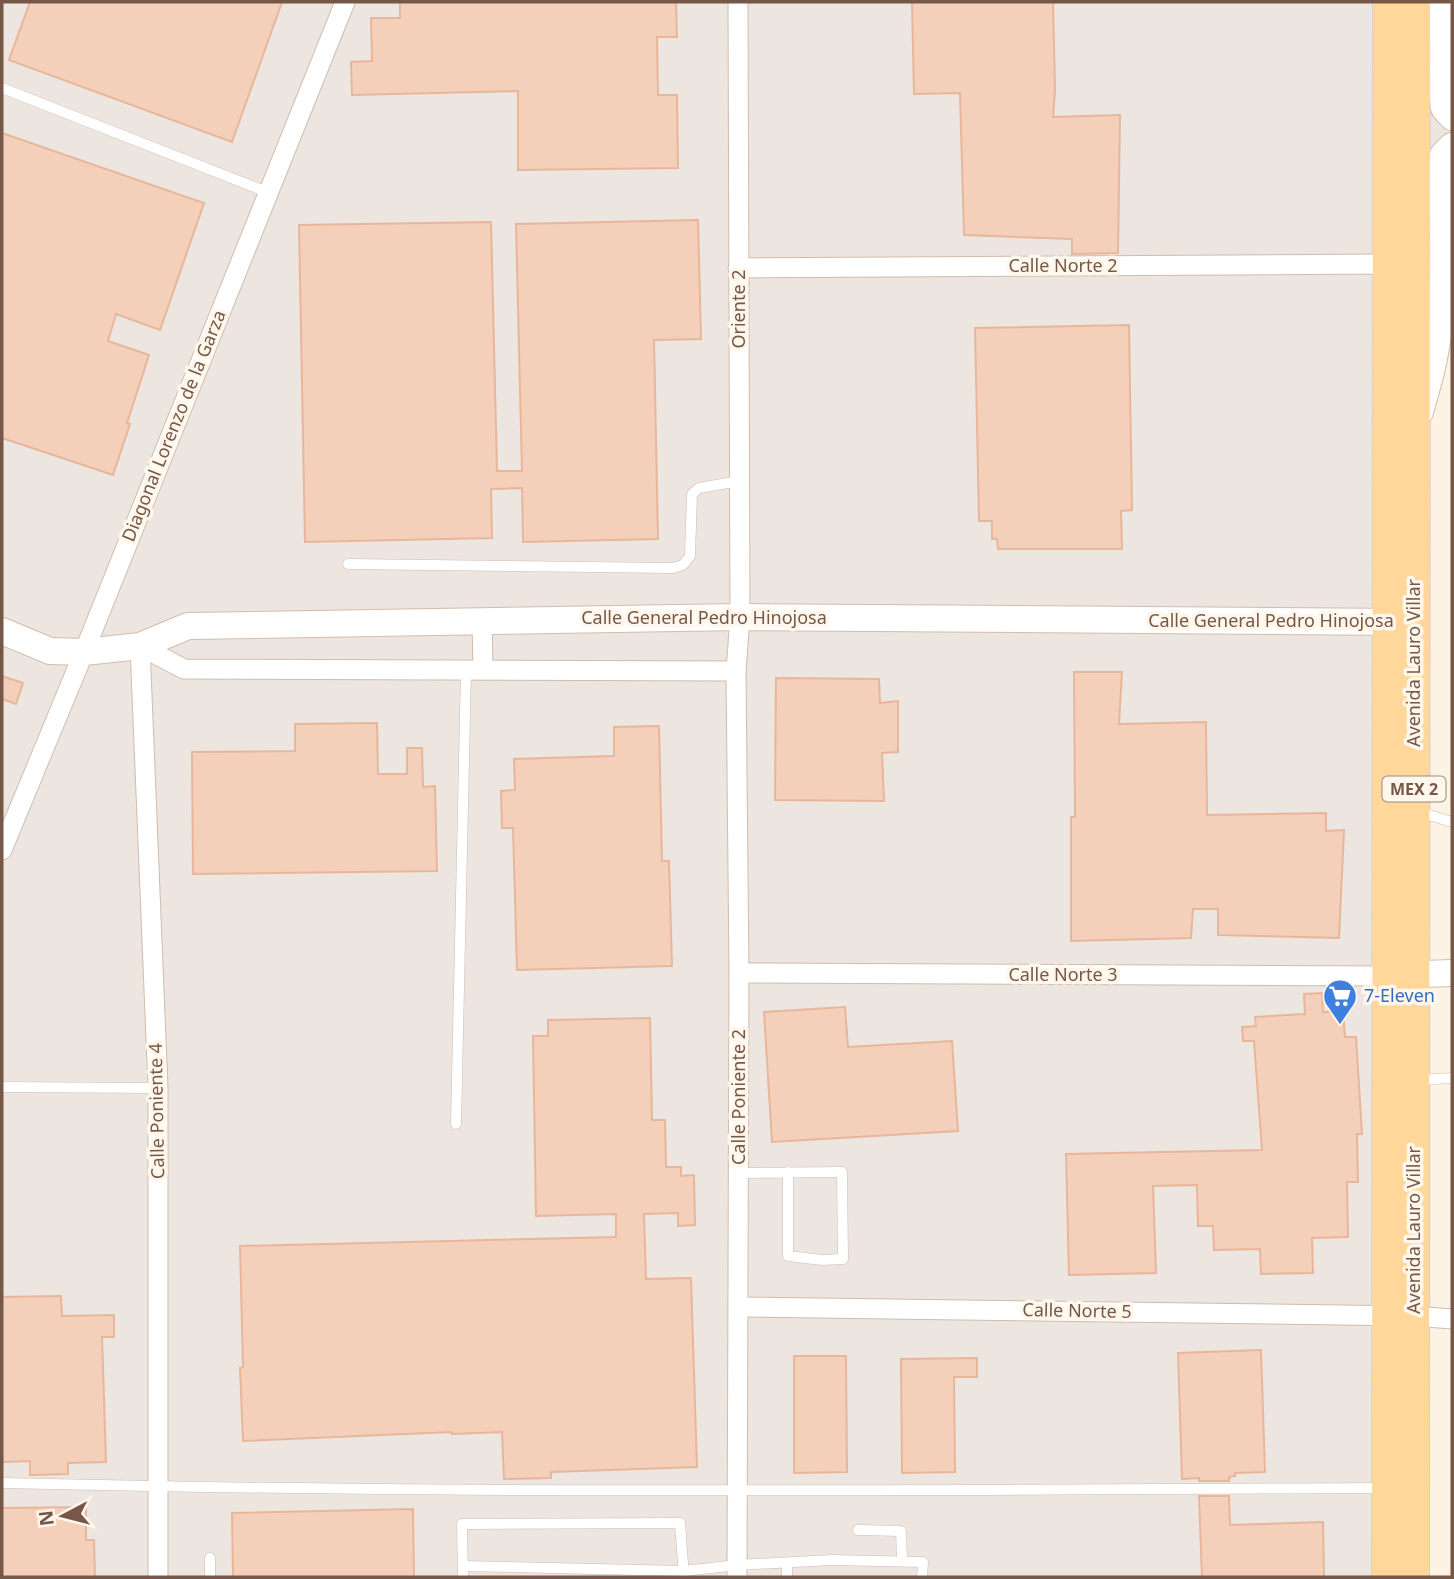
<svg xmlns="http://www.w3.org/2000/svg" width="1454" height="1579" font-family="'Noto Sans',sans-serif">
<rect width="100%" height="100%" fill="#fdf3e4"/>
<polygon fill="#ede5df" points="2,2 1452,2 1452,157 1388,156 1377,1577 2,1577"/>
<g fill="#f4d0ba" stroke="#e8b69a" stroke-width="2">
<polygon points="30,2 282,2 232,142 9,60"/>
<polygon points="400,2 676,2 677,37 657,37 658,95 677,95 678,168 518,170 518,91 352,95 351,62 372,61 371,18 400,18"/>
<polygon points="912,2 1053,2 1055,90 1053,117 1120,115 1118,253 1072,254 1072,239 964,235 960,93 914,94"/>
<polygon points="2,133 204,203 160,330 116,314 108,341 149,355 127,423 130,424 113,475 2,438"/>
<polygon points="698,220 701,339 654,340 658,539 523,542 522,488 491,489 492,538 305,542 299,225 491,222 497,471 522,471 516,224"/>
<polygon points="1129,325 1132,510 1121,511 1122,549 998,549 997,539 992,539 992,521 979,521 975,328"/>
<polygon points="1074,672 1122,672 1119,724 1206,722 1207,815 1326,813 1326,831 1344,830 1339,938 1218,935 1218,909 1193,909 1191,938 1071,941 1071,817 1075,817"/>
<polygon points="2,676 23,683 16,704 2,699"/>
<polygon points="776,678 879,679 880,703 898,701 898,752 882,753 884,801 775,800"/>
<polygon points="377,723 378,774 407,774 407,748 422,748 423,787 435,786 437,871 193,874 192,752 295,751 295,724"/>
<polygon points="659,726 662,861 669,861 672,966 517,970 513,828 502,828 501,791 515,790 514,759 614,756 614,727"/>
<polygon points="1322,993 1323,1012 1343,1011 1345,1037 1356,1037 1362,1134 1357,1134 1358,1182 1347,1182 1348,1237 1312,1238 1313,1273 1261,1274 1260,1249 1214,1250 1213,1226 1198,1226 1197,1185 1153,1186 1156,1273 1069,1275 1066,1154 1262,1150 1254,1041 1243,1041 1242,1027 1256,1026 1255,1017 1305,1014 1304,994"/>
<polygon points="845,1007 848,1047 952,1041 958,1131 772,1142 764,1012"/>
<polygon points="650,1018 652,1120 665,1120 666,1167 681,1167 681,1176 694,1175 695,1225 678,1226 678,1213 644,1214 646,1279 691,1278 697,1467 551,1472 551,1478 504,1479 502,1432 452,1434 452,1432 243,1441 240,1368 243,1367 240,1246 616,1237 616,1214 536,1216 533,1036 548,1036 548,1020"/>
<polygon points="61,1296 62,1316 114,1315 114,1337 102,1337 106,1462 68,1463 68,1474 30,1475 30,1461 2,1462 2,1297"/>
<polygon points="1261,1350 1265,1472 1235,1473 1235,1476 1229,1477 1229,1481 1199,1481 1199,1478 1182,1479 1178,1353"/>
<polygon points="794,1356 846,1356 847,1472 794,1473"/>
<polygon points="977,1358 977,1377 954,1377 955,1472 902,1473 901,1359"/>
<polygon points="1199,1496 1229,1496 1230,1525 1323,1522 1324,1577 1202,1577"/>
<polygon points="86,1507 86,1540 94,1540 95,1577 2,1577 2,1508"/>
<polygon points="413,1509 414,1577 233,1577 232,1513"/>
</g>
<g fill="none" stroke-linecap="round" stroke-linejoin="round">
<g stroke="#d1bcac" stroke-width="11">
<g id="lane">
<polyline points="2,88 267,192"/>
<polyline points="348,564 673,568 683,565 690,556 692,494 699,488 739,481"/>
<polyline points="1419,812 1452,822"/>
<polyline points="1418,1080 1452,1078"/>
<polyline points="2,1087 158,1088"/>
<polyline points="456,1124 466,670"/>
<polyline points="739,1173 842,1172 843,1259 822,1260 788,1256 788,1172"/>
<path d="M 2,1483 C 462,1494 923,1490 1384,1488"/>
<polyline points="858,1530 901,1531 902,1560"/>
<polyline points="787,1563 787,1577"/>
<polyline points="463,1566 684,1571 737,1565 832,1560 923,1562 922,1577"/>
<polyline points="210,1577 210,1558"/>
<polyline points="463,1577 462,1524 680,1523 684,1577"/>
</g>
</g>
<g stroke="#d1bcac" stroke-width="21">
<g id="street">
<polyline points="738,268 1388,264"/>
<polyline points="482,620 483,670"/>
<polyline points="140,646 158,1088 158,1577"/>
<polyline points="140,646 184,669 736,671"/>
<polyline points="2,850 84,652 345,2"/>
<polyline points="739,973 1387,976"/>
<polyline points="739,1307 1414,1316 1452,1319"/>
<polyline points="737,1577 739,973 736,671 740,617 738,2"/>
</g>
</g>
<g stroke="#d5bcaa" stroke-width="28">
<g id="secondary">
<polyline points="1443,2 1443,98 1444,108 1452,117"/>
<path d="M 1420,412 C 1428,384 1436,356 1439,327 C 1446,273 1442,217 1442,163 L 1443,155 L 1452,146"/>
<polyline points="2,631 50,651 84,652 140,646 188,626 740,617 1409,622"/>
<polyline points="1395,975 1452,973"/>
</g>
</g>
<g stroke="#d9d0cc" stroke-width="32">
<g id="primary">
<polyline points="1387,1577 1388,2"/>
<polyline points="1414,1577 1415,2"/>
</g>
</g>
<use href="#lane" stroke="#fff" stroke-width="10"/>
<use href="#street" stroke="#fff" stroke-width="19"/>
<use href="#secondary" stroke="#fff" stroke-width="26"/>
<use href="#primary" stroke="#ffd79a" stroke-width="30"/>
</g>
<defs>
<g id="supermarket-pin" transform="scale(1.75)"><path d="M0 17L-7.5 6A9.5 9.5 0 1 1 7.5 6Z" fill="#3f7fe0" stroke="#fff7ec"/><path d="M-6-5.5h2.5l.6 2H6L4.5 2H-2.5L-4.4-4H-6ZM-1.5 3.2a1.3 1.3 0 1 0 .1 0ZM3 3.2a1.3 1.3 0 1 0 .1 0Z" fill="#fff"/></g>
</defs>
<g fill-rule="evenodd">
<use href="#supermarket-pin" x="1340" y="996"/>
</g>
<g text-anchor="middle" stroke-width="7" stroke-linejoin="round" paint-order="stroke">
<rect fill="#fff7ec" stroke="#a08879" stroke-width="2" x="1382.5" y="776.5" width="63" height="25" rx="5"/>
<g font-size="16" font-weight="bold" fill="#775848">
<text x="1414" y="795">MEX 2</text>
</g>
<g font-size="18" fill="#775848" stroke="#fff7ec">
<text x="1063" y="272">Calle Norte 2</text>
<text transform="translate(739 309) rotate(-90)" y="6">Oriente 2</text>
<text transform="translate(174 426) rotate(-68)" y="6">Diagonal Lorenzo de la Garza</text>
<text x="704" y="624">Calle General Pedro Hinojosa</text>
<text x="1271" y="627">Calle General Pedro Hinojosa</text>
<text transform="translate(1414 663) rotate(-90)" y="6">Avenida Lauro Villar</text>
<text x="1063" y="981">Calle Norte 3</text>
<text transform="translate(739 1097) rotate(-90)" y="6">Calle Poniente 2</text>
<text transform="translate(157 1111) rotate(-91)" y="6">Calle Poniente 4</text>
<text transform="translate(1414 1230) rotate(-90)" y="6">Avenida Lauro Villar</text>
<text transform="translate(1077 1311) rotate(1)" y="6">Calle Norte 5</text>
</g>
<g font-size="18" fill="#366cbe" stroke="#fff7ec" text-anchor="start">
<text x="1364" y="1002">7-Eleven</text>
</g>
</g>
<rect width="1454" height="1579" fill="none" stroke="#775848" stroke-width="7"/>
<g transform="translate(63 1516) rotate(263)" stroke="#fff7ec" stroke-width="5" paint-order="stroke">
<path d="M0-5L12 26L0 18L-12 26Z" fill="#775848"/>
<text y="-10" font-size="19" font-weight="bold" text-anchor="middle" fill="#775848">N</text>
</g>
</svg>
